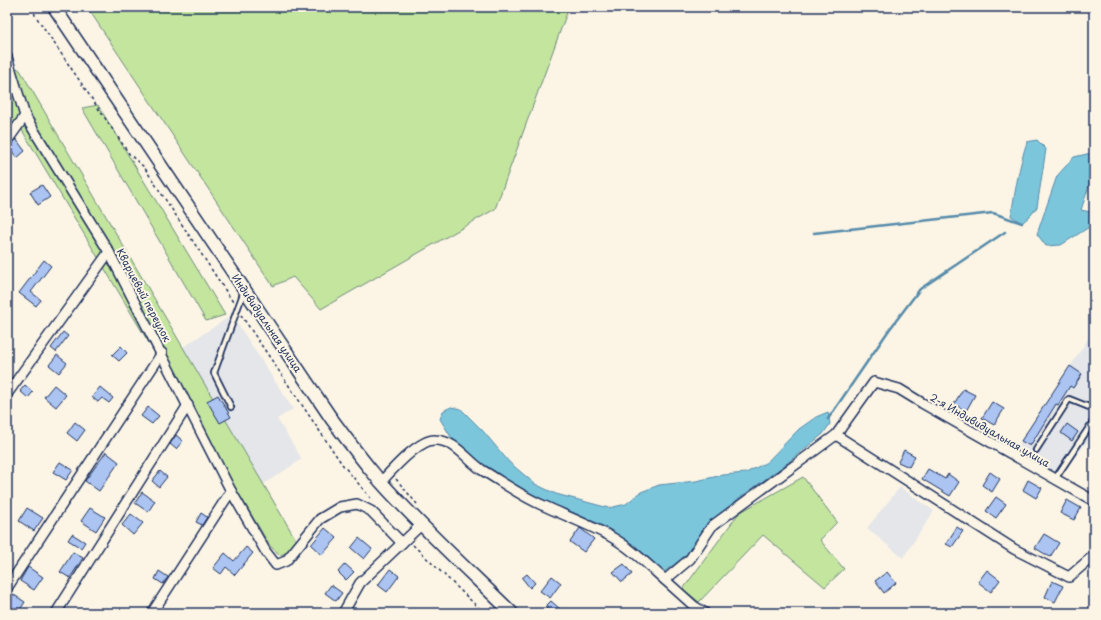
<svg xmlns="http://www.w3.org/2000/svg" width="1101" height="620" font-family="'Playpen Sans',sans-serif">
<rect width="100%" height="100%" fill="#fcf5e5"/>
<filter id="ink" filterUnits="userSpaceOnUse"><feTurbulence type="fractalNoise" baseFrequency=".025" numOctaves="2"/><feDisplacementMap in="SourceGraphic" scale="8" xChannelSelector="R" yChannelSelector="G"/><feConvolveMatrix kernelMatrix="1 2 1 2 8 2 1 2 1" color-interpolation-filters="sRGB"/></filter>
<g filter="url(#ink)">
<g fill="#e4e6e9">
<polygon points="232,315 293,409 277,419 302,459 258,488 171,355"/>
<polygon points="1094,330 1094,433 1059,477 1018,446"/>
<polygon points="900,487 934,511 903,558 867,528"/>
</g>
<g fill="#c3e59e" stroke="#6f8a7e">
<polygon points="87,7 569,7 495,209 321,309 293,277 273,286"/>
<polygon points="11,64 20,70 295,538 295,545 289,552 280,555 270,546 16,120 7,131 7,65"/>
<polygon points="98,105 225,315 206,321 82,108"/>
<polygon points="803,477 837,522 820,540 844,569 825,587 763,535 699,602 683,589 739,513"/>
</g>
<g fill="#7cc6dc" stroke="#558aaa">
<path d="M 1037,140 L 1046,149 L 1037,207 L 1031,215 L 1022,223 L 1011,216 C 1015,192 1019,166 1027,142 Z"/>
<polygon points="1091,153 1094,164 1094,171 1081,210 1090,212 1094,199 1094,224 1061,245 1046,246 1037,234 1057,176 1074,157"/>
<polygon points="451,407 461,409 483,431 509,462 535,484 556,494 609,508 626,504 641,492 659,485 696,481 723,475 746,473 767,462 799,429 816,417 828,412 830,424 823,434 786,464 737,500 711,522 685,556 664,572 650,563 636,546 615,534 529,494 490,470 454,442 440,419 443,411"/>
</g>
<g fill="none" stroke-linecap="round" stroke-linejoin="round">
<g stroke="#558aaa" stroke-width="2.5">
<polyline points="814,233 993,213 1022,223"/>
<polyline points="828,419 889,330 920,289 1005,232"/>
</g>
</g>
<g fill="#abc4f2" stroke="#1b2f5e">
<polygon points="16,139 25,151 17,158 9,147"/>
<polygon points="42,185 50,197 38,205 30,192"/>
<polygon points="44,260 51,266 31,292 41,300 36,306 19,293"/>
<polygon points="63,332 68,336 56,352 51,348"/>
<polygon points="121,346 127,353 119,361 112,355"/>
<polygon points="57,355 67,363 59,373 49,365"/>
<polygon points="1070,366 1082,374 1073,388 1070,386 1058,405 1056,404 1030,446 1021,441"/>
<polygon points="25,385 33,392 28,398 20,391"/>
<polygon points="54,385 66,395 56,407 44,397"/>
<polygon points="100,387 113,398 109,403 102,398 98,402 92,397"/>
<polygon points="963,389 975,395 966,411 954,404"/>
<polygon points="218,395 231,417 220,423 207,401"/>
<polygon points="992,402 1004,409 994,425 982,418"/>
<polygon points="148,407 159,416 152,424 141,416"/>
<polygon points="75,422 85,430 77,441 67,433"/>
<polygon points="1067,424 1078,432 1072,441 1061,433"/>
<polygon points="176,435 183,441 176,449 170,444"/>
<polygon points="904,450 915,456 909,467 898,462"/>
<polygon points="106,452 119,462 99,491 85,481"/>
<polygon points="60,462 73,470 66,480 53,472"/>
<polygon points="928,469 945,479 948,474 959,482 950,496 922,479"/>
<polygon points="160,471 167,477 159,487 152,481"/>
<polygon points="990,472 1000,479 992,492 982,485"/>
<polygon points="1028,480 1042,488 1036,498 1023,490"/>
<polygon points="142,492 155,501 148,512 135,503"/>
<polygon points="996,497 1006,504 996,518 986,511"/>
<polygon points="1067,500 1081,508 1074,520 1060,513"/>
<polygon points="27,508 43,518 34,531 19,521"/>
<polygon points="90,508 105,517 96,531 81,521"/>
<polygon points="201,513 207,517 202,525 196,522"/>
<polygon points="131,514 143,523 133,535 122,525"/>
<polygon points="957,527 963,531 952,547 946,544"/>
<polygon points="325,528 337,538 322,555 311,545"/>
<polygon points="580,528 594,539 584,552 570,542"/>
<polygon points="72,534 85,542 81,548 68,540"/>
<polygon points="1044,534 1059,543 1050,557 1035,548"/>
<polygon points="359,538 372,549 364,559 351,548"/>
<polygon points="246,547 253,553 235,575 226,567 221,574 213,568 225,553 234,561"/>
<polygon points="73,552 83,558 70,578 60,572"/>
<polygon points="345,564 354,572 346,580 338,572"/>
<polygon points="624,564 632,574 622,582 613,572"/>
<polygon points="28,567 43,577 34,590 20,581"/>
<polygon points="390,569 399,576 387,592 378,585"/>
<polygon points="987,570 1000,580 991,592 978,582"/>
<polygon points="159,571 168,577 163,584 155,579"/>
<polygon points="887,572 896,583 884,593 875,581"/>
<polygon points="527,574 535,583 530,588 522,578"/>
<polygon points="552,576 561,583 550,598 540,591"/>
<polygon points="1052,581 1063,586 1055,602 1045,597"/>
<polygon points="331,585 342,593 336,601 325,593"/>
<polygon points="11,593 25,602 18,613 12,613 7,610 7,599"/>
<polygon points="551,601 560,609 556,613 551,613 545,607"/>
</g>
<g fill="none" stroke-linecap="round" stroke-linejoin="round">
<g stroke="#1b2f5e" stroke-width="8">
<g id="service">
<polyline points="231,407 214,373 244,291"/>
<polyline points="1036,450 1069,399 1094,409"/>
<polyline points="1055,479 1094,420"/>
</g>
</g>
<g stroke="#1b2f5e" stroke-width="12">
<g id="minor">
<polyline points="7,57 25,116 7,141"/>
<polyline points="25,116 109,252 231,491 266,552 276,565 286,561 320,519 340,507 357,504 371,511 402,543"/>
<polyline points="7,394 109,252"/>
<polyline points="836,435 1014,549 1069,577 1092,557"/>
<path d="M 381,482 C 391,471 419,439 435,440 C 455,440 467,460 482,470 C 502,482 521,496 542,505 C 564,515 587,524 608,535 C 630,547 647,564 665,580 L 690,559 L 712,526 L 836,435 L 874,382 L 899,389 L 922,403 L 1094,501"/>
<polyline points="665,580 694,606 705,613"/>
<polyline points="7,588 162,353"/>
<polyline points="56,613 188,405"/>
<polyline points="152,613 231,491"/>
<polyline points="343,613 360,583 422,524"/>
</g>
</g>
<g stroke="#1b2f5e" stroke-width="15">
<path id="secondary" d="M 54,7 L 331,418 C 347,440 363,461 380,481 C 421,527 468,570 512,613"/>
</g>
<g stroke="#1b2f5e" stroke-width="1.5" stroke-dasharray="3 3" stroke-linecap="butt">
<polyline points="33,7 35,15 130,155 144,167 233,302"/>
<polyline points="241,315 342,464 373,501"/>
<polyline points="396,479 417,504"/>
<polyline points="413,545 484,613"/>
</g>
<use href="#service" stroke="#fcf5e5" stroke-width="4.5"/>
<use href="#minor" stroke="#fcf5e5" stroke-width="9"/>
<use href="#secondary" stroke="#fcf5e5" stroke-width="12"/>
</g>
</g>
<g text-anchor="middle" stroke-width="4" stroke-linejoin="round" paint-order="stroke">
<g font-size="10" fill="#1b2f5e" stroke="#fcf5e5">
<text transform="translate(144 295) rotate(62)" y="4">Кварцевый переулок</text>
<text transform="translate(267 323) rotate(56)" y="4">Индивидуальная улица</text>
<text transform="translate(990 430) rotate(30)" y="4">2-я Индивидуальная улица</text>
</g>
</g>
<rect width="1101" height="620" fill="none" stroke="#fcf5e5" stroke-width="24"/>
<rect x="12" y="12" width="1077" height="596" fill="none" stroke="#1b2f5e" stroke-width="1.5" filter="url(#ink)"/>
</svg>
